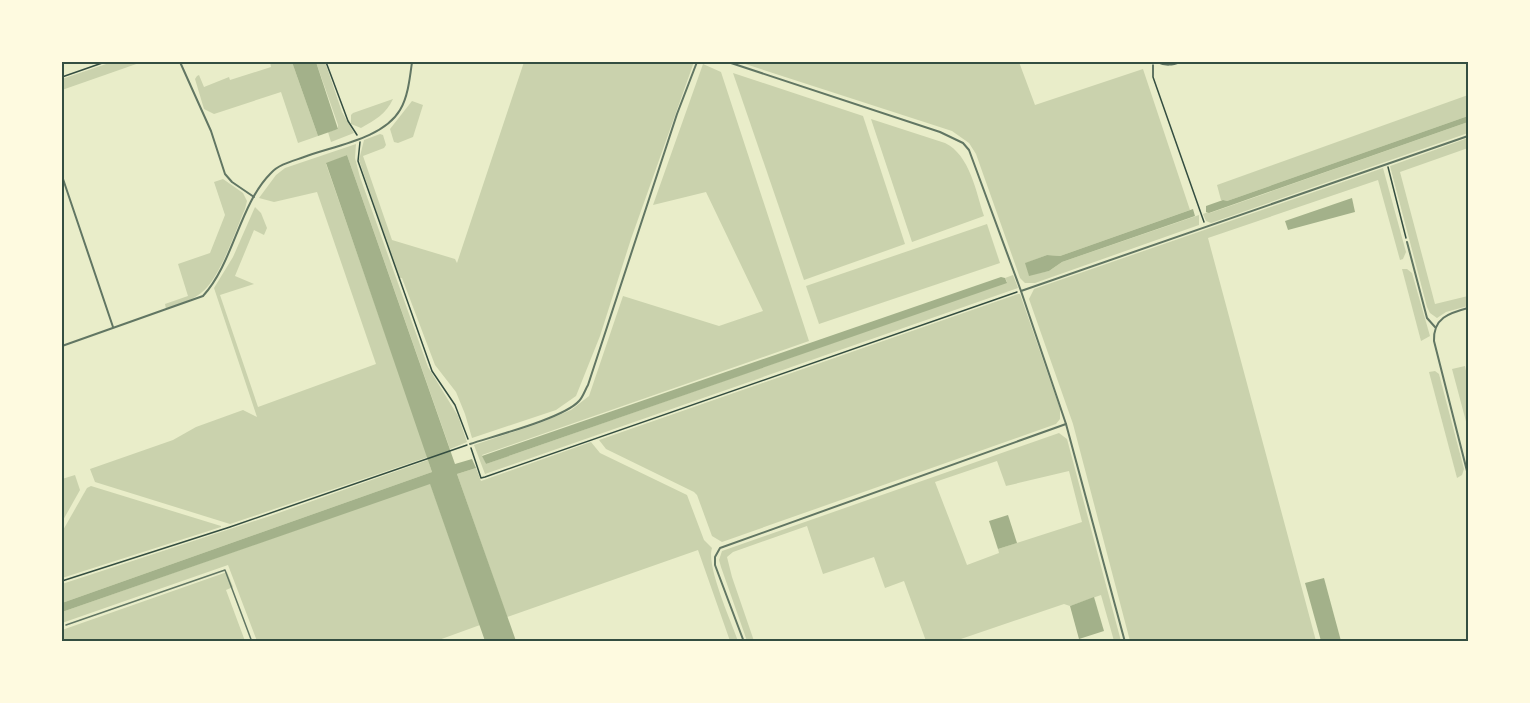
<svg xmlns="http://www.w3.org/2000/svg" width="1530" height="703" viewBox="0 0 1530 703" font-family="'Open Sans',sans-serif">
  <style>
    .green { fill: #cad2ad; fill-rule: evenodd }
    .water { fill: #a3b18a }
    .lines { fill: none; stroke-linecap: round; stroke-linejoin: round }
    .path { stroke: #344e41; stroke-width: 1.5 }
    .service { stroke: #617663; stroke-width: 1.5 }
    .minor { stroke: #617663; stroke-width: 2 }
    .neatline { fill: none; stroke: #344e41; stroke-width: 2 }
  </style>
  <rect width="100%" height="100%" fill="#e9edc9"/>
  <g class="green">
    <path d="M112,62h30l-80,28v-11z"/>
    <path d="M270,62h22l26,74 -20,7 -17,-51 -67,22 -10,-5 -9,-30 2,-3 2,-1 5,12 25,-10 1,3 41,-13z"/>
    <path d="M316,62h9l17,50 12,21 -23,9 -3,-10 10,-3v-4z"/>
    <path d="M524,62h170l-63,177 -31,97 -24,60 -20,14 -84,28 -7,-24 -9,-22 -21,-27 -33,-87h-3l-40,-118 5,-20 16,-6 3,1 3,10 -2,3 -21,8 29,84 63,19 2,4z"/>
    <path d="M739,62h280l16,43 108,-36 47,141 -130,46 -13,-1 -21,8 3,12 20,-4 13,-9 137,-47v10l-164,58h-10l-5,-5 -44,-124 -7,-11 -17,-12z"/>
    <path d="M703,64l18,8 88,269 -327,114 4,9 521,-182 -2,-4 8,-3 5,13 -533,186 -11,-29 66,-22 31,-13 18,-14 34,-100 96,30 44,-15 -57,-119 -53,13z"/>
    <path d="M733,73l130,43 42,128 -101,36z"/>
    <path d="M1468,95v21l-241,85 -6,-1 -4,-15z"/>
    <path d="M393,99c-7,15 -18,21 -32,29l-10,-4v-9l2,-2z"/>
    <path d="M412,101l11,4 -10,32 -15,6 -4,-1 -4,-13z"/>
    <path d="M871,119l74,24c25,12 31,49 39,73l-72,26z"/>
    <path d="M1468,122v11l-257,90 -5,-2 -3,-7 5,-2 2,1z"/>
    <path d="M1468,138v10l-68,24 35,132 33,-8v10l-22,6 -9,6 -7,-5 -3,-6 -37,-141z"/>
    <path d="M356,144l-1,14 5,19 68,190 30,49 9,26 -17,7 -103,-294 -21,9 102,293 -198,67 -135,-42 -5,-13 83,-29 23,-13 47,-17 14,7 -43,-129 19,-31 22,-50 6,6 6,15 -3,7 -10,-5 -19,46 19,8 -34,11 38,112 118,-43 -59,-172 -43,10 -15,-4 17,-23 9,-7z"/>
    <path d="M1383,168l23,84 -3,7 -3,1 -22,-80 -170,58 108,403h-186l-57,-217 -44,-125 5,-10z"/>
    <path d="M223,179l20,14 4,8 -2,8c-10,22 -25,70 -44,84 -10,8 -23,11 -35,16l-1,-5 23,-8 -10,-32 32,-11 15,-38 -11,-33z"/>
    <path d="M987,224l13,39 -181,61 -13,-38z"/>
    <path d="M1402,269h5l5,4 18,63 -9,5z"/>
    <path d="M1018,294h2l40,115v10l-4,5 -334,118 -10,-6 -15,-41 -3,-3 -88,-43 -7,-9z"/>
    <path d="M1465,366l3,14v49l-16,-60z"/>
    <path d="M1435,371l4,3 25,95 -2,6 -5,3 -28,-106z"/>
    <path d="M1059,433l8,6 54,202h-7l-13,-46 -31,11 -6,-2 -109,37h-29l-22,-60 -19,7 -11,-31 -51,17 -16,-48 -74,26 -6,5 5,20 22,64h-7l-26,-74 -2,-7 3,-9zM997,461l9,25 63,-15 13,51 -84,27 1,4 -32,12 -32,-83z"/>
    <path d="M591,442l9,11 87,42 17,45 8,8c-6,18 19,73 26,93h-8l-32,-91 -191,67 -50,-143 19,-6 5,13z"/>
    <path d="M428,460l4,12 -370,131v-19l208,-68z"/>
    <path d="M75,475l5,15 -18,32v-43z"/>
    <path d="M430,483l50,142 -44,16h-179l-29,-76 -166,58v-11z"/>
    <path d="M91,486l130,40v1l-159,51v-46l25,-44z"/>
    <path d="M227,572l6,15 -7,3 19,51h-183v-11z"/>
  </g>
  <g class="water">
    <path d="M292,62h24l22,67 -20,7z"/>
    <path d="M1468,116v6l-259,91 -3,-1v-6l17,-6 4,1z"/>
    <path d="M347,155l108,309 17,-5 4,9 -19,6 59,167h-31l-55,-157 -368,128v-9l370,-131 -106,-309z"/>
    <path d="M1352,198l3,14 -67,18 -3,-9z"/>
    <path d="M1193,209l2,7 -133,46 -13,9 -20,5 -4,-13 22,-8 13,1z"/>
    <path d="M1001,277l4,1 2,5 -521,181 -4,-8z"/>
    <path d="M1008,515l9,28 -19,6 -9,-28z"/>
    <path d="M1324,578l17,63h-20l-16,-58z"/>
    <path d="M1094,597l10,34 -25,8 -9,-33z"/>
  </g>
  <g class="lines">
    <g class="path">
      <path d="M326,62l22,59 9,14"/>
      <path d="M1153,65v12l51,145"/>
      <path d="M62,77l43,-15"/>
      <path d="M360,142l-2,19 74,210 23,34 13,34"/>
      <path d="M1388,167l18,71"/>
      <path d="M471,448l10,30 4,-1 532,-185"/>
      <path d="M62,581l168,-54 237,-82"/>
    </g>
    <path class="service" d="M66,625l159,-55 27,72"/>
    <g class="minor">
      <path d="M180,62l31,69 14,43 7,8 22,15"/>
      <path d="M728,62l212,70 23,11 6,7 52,141 45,133 59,218"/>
      <path d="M1157,62c9,4 15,3 24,0"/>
      <path d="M62,176l51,151"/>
      <path d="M1407,242l20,76 8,9"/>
      <path d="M1021,291l447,-155"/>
      <path d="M1468,308c-19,5 -35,10 -34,33l34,134"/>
      <path d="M62,346l141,-50c31,-34 36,-91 68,-123 8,-9 22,-12 33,-16 29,-11 79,-18 96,-47 8,-13 10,-33 12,-48"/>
      <path d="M470,444c24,-8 94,-26 109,-43 4,-4 6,-11 9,-16l89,-271 20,-52"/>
      <path d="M744,642l-29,-77v-8l5,-9 346,-124"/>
    </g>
  </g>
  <rect width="1530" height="703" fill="none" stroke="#fefae0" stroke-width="126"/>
  <rect x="63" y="63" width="1404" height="577" class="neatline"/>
</svg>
